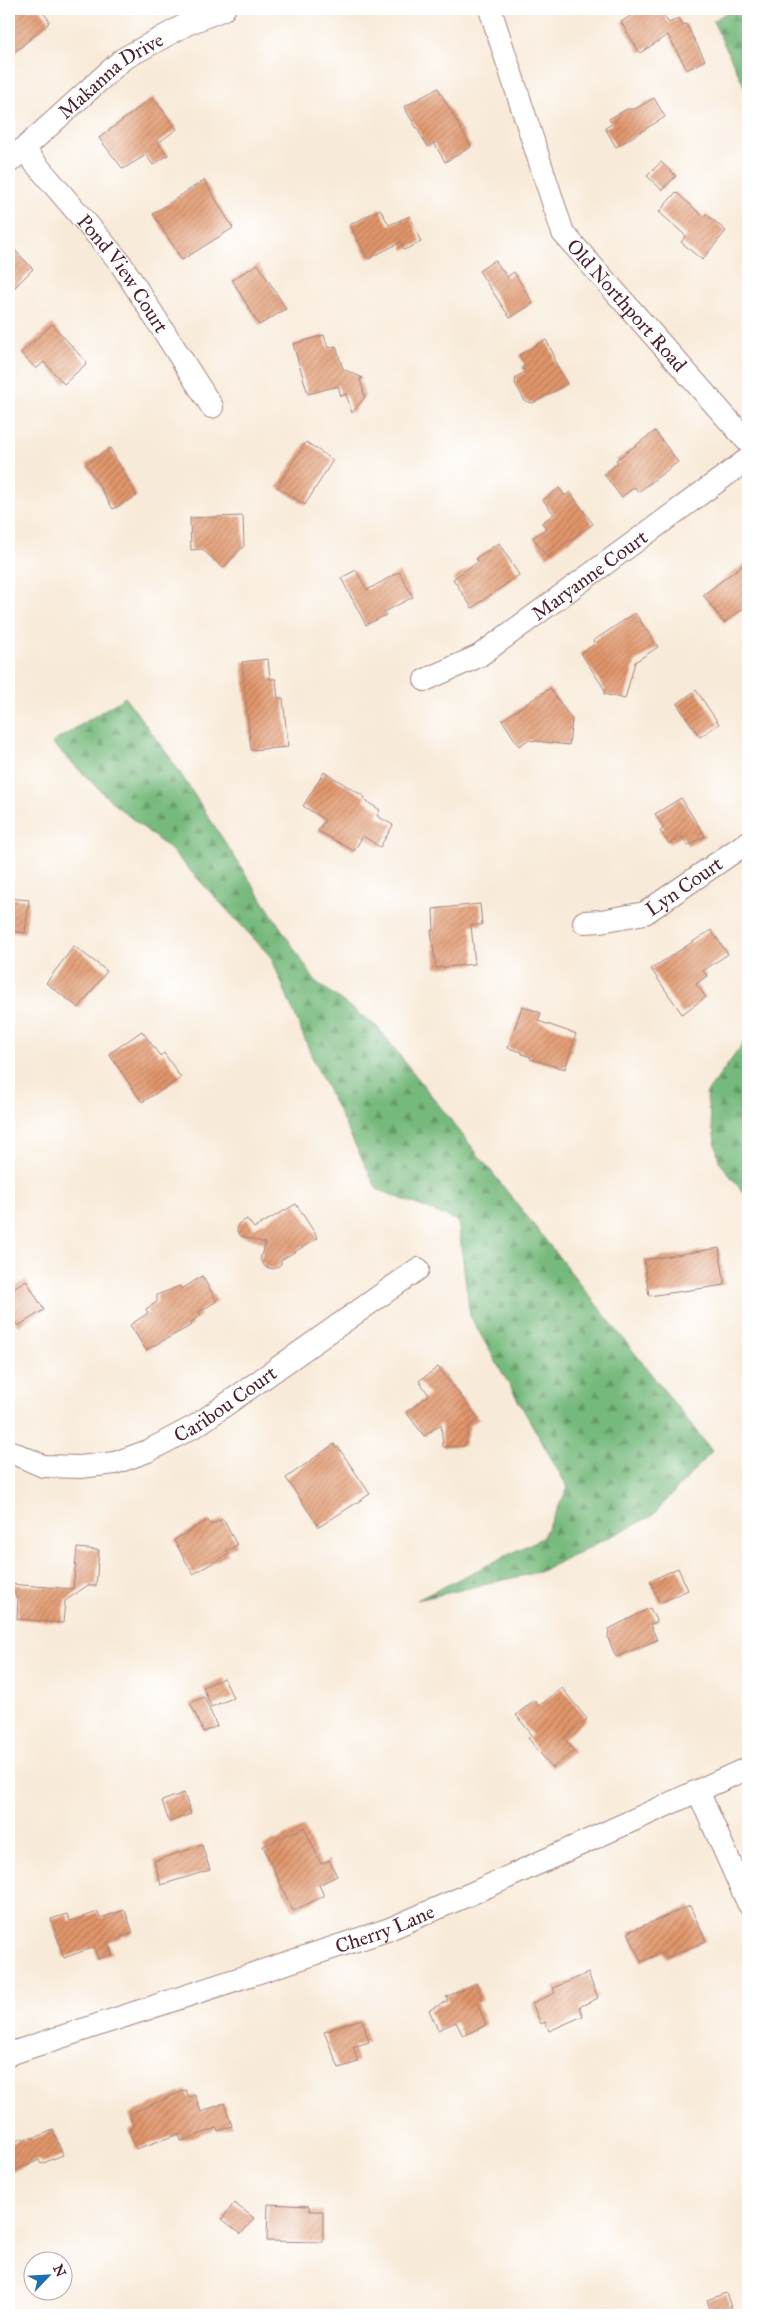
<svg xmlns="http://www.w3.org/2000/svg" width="757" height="2324" viewBox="0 0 757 2324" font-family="'IM FELL Great Primer',serif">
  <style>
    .forest { fill: url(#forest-firs); stroke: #606c54 }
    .building { fill: url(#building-hatch) }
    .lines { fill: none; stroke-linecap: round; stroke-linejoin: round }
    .minor-casing { stroke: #a18482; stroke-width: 24 }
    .minor { stroke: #fff; stroke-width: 22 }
    .labels { text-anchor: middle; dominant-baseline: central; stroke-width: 4.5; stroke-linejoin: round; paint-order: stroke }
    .street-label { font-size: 20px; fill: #4a1f2b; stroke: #fff }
  </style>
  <defs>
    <pattern id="forest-firs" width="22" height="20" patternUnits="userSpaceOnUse" patternTransform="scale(1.25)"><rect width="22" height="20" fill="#76b97c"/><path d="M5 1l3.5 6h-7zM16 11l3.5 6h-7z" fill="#639666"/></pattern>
    <pattern id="building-hatch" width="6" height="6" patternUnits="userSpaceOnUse" patternTransform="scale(1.25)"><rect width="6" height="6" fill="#e1966b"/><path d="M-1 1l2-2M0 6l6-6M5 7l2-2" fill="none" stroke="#b87a58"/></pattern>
  </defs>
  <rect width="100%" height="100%" fill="#fff"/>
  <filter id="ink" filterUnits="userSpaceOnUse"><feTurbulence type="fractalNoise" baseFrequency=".02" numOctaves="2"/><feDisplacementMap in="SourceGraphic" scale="10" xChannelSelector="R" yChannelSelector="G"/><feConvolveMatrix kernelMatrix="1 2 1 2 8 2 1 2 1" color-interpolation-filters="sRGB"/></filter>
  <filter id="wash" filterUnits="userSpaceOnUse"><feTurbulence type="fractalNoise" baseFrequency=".0096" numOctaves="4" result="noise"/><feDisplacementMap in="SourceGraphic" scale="20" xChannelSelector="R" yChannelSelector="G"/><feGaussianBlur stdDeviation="1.12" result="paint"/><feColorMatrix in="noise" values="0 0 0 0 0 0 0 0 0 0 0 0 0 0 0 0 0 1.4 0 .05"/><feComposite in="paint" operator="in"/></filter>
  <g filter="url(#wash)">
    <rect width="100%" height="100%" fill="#f8ead8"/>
    <g class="forest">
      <path d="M732,9h16v85l-35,-73z"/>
      <path d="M125,697l46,62 144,222 63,47 334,423 -60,65 -113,56 -122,28 125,-62 26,-50 -98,-172 -12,-95 -81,-32 -62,-125 -44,-107 -100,-107 -57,-46 -62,-61z"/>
      <path d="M748,1037v162l-29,-38 -13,-67z"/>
    </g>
    <g id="blocks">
      <g class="building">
        <path d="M9,9h31l9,11 -1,4 -39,33z"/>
        <path d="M641,9h18l10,14 10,-5 4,7 3,-1 19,36 -18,10 -19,-35 -28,18 -19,-31z"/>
        <path d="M438,88l33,59 -26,15 -11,-19 -6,4 -24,-40z"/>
        <path d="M153,97l24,32 -19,14 10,12 -15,10 -7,-10 -23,14 -24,-31z"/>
        <path d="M654,98l11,19 -49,30 -11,-19 7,-4 -3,-5 18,-10h8z"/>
        <path d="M661,162l15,14 -14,14 -15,-14z"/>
        <path d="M204,180l29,48 -51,32 -29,-46z"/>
        <path d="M676,192l28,25 2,-3 20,17 -24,29 -21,-18 5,-6 -27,-24z"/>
        <path d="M380,209l9,16 21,-9 11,26 -17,8 -3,-8 -33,17 -18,-34z"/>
        <path d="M9,244l24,25 -24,24z"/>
        <path d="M495,260l12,17 7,-5 19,31 -23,15 -31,-47z"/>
        <path d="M258,264l28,45 -27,16 -27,-45z"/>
        <path d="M52,324l35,39 -23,21 -20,-22 -8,7 -15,-16z"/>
        <path d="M324,335l4,13 8,-2 7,23 20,9 -3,1 5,18 -13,16 -6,-19 -5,2 -3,-10 -30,8 -15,-50z"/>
        <path d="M546,340l9,17 -2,1 14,26 -34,19 -8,-2 -10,-18 1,-6 9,-5 -3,-5 3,-1 -6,-11z"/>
        <path d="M655,431l23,31 -40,30 -3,-5 -14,10 -17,-23 14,-11 -2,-3z"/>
        <path d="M306,442l27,18 -28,45 -28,-18z"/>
        <path d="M110,448l27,48 -24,13 -27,-45z"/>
        <path d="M559,488l6,8 5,-4 23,32 -46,33 -14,-19 13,-10 -4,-5 12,-9 -11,-14z"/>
        <path d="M243,516l1,30 -21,22 -21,-19 -11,1 -1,-32z"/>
        <path d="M499,543l20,32 -47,33 -19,-29 25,-17 -2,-4z"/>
        <path d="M748,561v44l-24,18 -21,-28z"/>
        <path d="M356,570l11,20 32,-18 14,25 -29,15 2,3 -20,10 -25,-47z"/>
        <path d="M635,613l23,34 -23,15 -10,37 -21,-5 1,-4 -24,-37 14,-9 -2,-3z"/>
        <path d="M268,659l2,20h6l2,19h5l5,49 -37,3 -9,-88z"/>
        <path d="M550,688l22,32 -3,25 -41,-5 -9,6 -17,-26z"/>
        <path d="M696,690l23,34 -19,13 -23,-33z"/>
        <path d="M324,772l41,25 -1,3 16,10 -3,6 16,9 -13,22 -17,-11 -9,15 -36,-20 7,-11 -22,-14z"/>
        <path d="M681,798l24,38 -17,10 -6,-10 -13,8 -9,-13 4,-3 -9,-14z"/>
        <path d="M9,898l20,2 -4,33 -16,-2z"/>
        <path d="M480,904l2,21h-11l4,39 -39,4 -5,-38h3l-1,-21z"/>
        <path d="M711,930l17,24 -25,17 4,5 -11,8 10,13 -24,17 -31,-45z"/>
        <path d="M74,946l33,25 -28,37 -33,-25z"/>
        <path d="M522,1006l19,7 -3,8 38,13 -11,35 -35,-10 1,-2 -9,-3v-2l-14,-4z"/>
        <path d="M142,1031l18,25 4,-3 17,25 -39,24 -33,-48z"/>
        <path d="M296,1204l22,34 -37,22v4l-7,5 -9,-2 -5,-8 5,-16 -24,-7 -4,-5 1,-7 9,-5 7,9z"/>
        <path d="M719,1248l6,37 -76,11 -5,-36z"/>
        <path d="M202,1276l15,25 -18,11 2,3 -10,7 1,3 -46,25 -16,-25 18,-12 -2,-4 11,-7v-7l23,-9 2,3z"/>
        <path d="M26,1280l18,30 -26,16 -9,-14v-21z"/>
        <path d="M438,1367l41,52 -9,6 -6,21 -21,1 -2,-23 -17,12 -18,-24 23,-17 -10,-14z"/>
        <path d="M334,1444l2,4 2,-1 32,47 -51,33 -33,-49z"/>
        <path d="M223,1519l14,26 -11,6 3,3 -36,20 -19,-34 34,-20 3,5z"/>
        <path d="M77,1548l22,2 -3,36 -8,-1 -23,16 -2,22 -46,-4 1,-19 -9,-16 64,5z"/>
        <path d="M678,1568l10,22 -28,13 -10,-22z"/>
        <path d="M650,1608l7,14 -7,2 7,16 -41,17 -8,-19 1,-9z"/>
        <path d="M224,1678l9,20 -22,9 -8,-20z"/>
        <path d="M562,1688l25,31 -23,19 10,13 -22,17 -24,-30 4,-3 -16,-20 18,-15 5,6z"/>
        <path d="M204,1697l13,29 -13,6 -14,-29z"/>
        <path d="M184,1793l7,21 -22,8 -7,-21z"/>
        <path d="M304,1827l17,37 8,-4 8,16 -18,9 5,11 -31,15 -30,-65z"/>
        <path d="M202,1845l8,25 -49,15 -7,-24z"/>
        <path d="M690,1906l16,35 -40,17 -3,-6 -22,10 -13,-30z"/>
        <path d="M125,1910l8,23 -25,9 4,12 -14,5 -4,-12 -30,11 -13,-39 16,-5 3,7 28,-9 2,6z"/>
        <path d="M588,1973l10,25 -19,9 4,9 -34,15 -4,-9 -4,2 -9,-21 23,-10 -2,-5z"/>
        <path d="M476,1983l7,17 -6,3 9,22 -23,11 -7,-14 -18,8 -9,-20 19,-9 -2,-4z"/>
        <path d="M362,2019l7,23 -16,5 5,15 -19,6 -15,-36z"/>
        <path d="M186,2090l3,7 6,-2 6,17 23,-9 8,23 -14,5 -1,-3 -36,13 -2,-7 -43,15 -7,-19 5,-1 -5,-15z"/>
        <path d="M53,2130l10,25 -22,9 -2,-4 -30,13v-29l14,-6 1,2 7,-3 1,2z"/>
        <path d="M234,2203l20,15 -13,16 -19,-15z"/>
        <path d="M268,2204l41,2 1,5h13v31l-56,-1z"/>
        <path d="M726,2293l8,22h-22l-5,-15z"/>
      </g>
    </g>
  </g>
  <g filter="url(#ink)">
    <use href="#blocks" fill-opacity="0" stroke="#a18482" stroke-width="1"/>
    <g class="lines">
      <defs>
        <g id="minor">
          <path id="s1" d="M490,9l73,224 185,209"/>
          <path id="s2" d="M23,149l96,112 93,146"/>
          <path id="s3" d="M9,162l114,-103 64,-35 37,-15"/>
          <path id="s4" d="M425,680l54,-24 269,-197"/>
          <path id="s5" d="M584,922l17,-1 44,-8 103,-71"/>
          <path id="s6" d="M9,1451l34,15 37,1 35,-4 33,-12 49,-26 221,-156"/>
          <path d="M698,1791l50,112"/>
          <path id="s7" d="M9,2054l378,-124 88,-38 273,-124"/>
        </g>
      </defs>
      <use href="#minor" class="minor-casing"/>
      <use href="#minor" class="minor"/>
    </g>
  </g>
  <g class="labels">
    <g class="street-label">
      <text stroke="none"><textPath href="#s3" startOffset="134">Makanna Drive</textPath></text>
      <text stroke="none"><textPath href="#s2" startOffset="160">Pond View Court</textPath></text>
      <text stroke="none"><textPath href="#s1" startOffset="332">Old Northport Road</textPath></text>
      <text stroke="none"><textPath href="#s4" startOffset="196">Maryanne Court</textPath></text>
      <text stroke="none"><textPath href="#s5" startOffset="109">Lyn Court</textPath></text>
      <text stroke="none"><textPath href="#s6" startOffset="235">Caribou Court</textPath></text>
      <text stroke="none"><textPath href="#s7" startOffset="396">Cherry Lane</textPath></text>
    </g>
  </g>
  <rect width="757" height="2324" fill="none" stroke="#fff" stroke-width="30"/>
  <g transform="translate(48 2276) rotate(65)"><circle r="24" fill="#ffffff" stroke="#b7a5aa"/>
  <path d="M0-4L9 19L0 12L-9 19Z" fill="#1f6fb2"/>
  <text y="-8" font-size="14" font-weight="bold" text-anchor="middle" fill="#4a1f2b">N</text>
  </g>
</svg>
